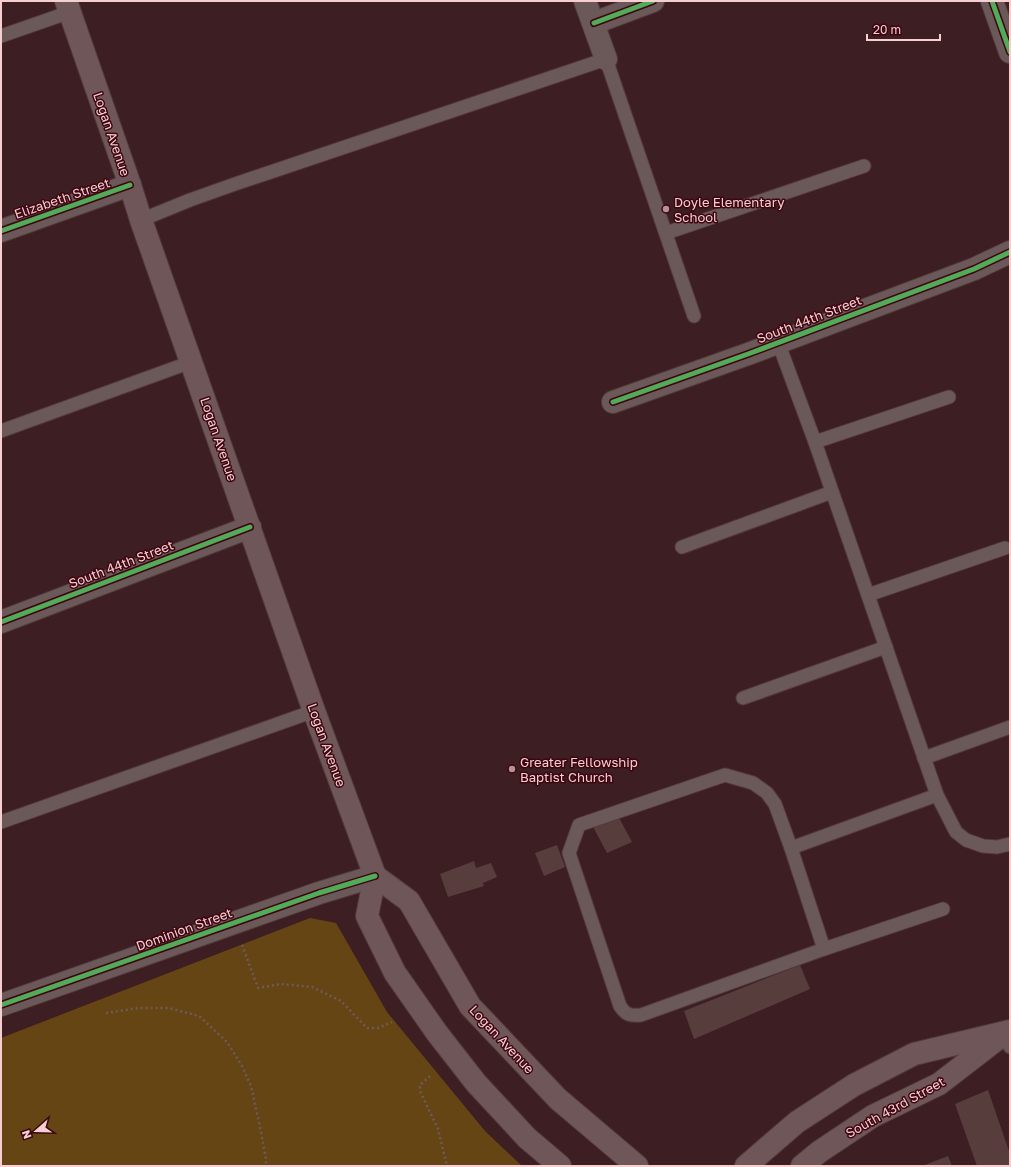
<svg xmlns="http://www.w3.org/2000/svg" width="1011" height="1167" viewBox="0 0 1011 1167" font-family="'Golos Text',sans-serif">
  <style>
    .green { fill: #664514 }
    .building { fill: #573e3d }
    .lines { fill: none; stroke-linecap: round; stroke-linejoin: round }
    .lane-casing { stroke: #543a3c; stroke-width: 15 }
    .street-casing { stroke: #543a3c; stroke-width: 24 }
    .primary-casing { stroke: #543a3c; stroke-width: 24 }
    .path { stroke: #6d5a5d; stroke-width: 2.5; stroke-dasharray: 2 3; stroke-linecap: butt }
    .lane { stroke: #6b595a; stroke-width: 13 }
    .street { stroke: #6b595a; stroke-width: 22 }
    .primary { stroke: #6f5759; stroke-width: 22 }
    .cycleway-casing { stroke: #3e0510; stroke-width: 8 }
    .cycleway { stroke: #51ab58; stroke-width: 5 }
    .poi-dot { fill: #b59294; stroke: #3e0510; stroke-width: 1.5 }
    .labels { text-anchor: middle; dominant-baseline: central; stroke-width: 3; stroke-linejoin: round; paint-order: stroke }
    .street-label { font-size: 13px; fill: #f6d0d1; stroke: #3e0510 }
    .poi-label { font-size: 13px; fill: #f6d0d1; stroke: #3e0510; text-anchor: start }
  </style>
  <rect width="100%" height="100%" fill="#3d1e22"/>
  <path class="green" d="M310,918l26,5 51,89 98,119 37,35h-521v-128z"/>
  <g class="building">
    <path d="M617,814l15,28 -25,11 -16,-30z"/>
    <path d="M557,845l8,22 -21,9 -9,-23z"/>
    <path d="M474,861l2,7 15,-5 6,14 -14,6 1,3 -36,11 -8,-23z"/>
    <path d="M800,965l10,24 -116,50 -10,-28z"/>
    <path d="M988,1090l22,64v12h-33l-22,-62z"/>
    <path d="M948,1156l4,10h-30z"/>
  </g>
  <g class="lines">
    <defs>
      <g id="lane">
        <path d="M1,36l69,-24"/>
        <path d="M141,220l49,-20 45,-16 371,-125 88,257"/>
        <path d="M666,233l198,-67"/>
        <path d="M778,342l37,100 122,353"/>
        <path d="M1,431l190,-69"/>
        <path d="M815,442l134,-45"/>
        <path d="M682,547l150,-55"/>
        <path d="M868,595l137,-47"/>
        <path d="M743,698l143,-51"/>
        <path d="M924,758l86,-31"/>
        <path d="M1,822l313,-111"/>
        <path d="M791,848l-16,-44 -8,-11 -14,-10 -28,-8 -146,50 -10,28 51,153c6,9 10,10 21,9l183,-66"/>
        <path d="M943,909l-119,40 -33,-101 146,-53 19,37 10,8 17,6 14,1 13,-3"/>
        <path d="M1005,1033l5,14"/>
      </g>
      <g id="street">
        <path d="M585,1l21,58"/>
        <path d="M992,1l18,51"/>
        <path d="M594,23l59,-22"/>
        <path d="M1,231l129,-46"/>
        <path d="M613,402l135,-48 226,-85 36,-17"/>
        <path d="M1,622l249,-95"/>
        <path d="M1,1005l318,-112 56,-17"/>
      </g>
      <g id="primary">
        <path d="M66,1l64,184 11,35 173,491 61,165 -8,40 28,57 42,60 39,50 51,55 33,28"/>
        <path d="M375,876l34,25 61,105 88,93 79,67"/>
        <path d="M746,1166l51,-44 57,-37 60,-31 96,-23"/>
        <path d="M802,1166l17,-14 54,-36 66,-32 61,-47"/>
      </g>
    </defs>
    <use href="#lane" class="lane-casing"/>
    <use href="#street" class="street-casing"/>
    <use href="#primary" class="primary-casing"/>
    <g class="path">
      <path d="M242,945l16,43 23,-4 31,3 29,14 26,27h11l14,-6"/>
      <path d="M106,1013l32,-5h31l30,8 28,26 15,24 9,20 9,41 6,32v7"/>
      <path d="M430,1076l-10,9v6l18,38 9,37"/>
    </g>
    <use href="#lane" class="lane"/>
    <use href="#street" class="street"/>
    <use href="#primary" class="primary"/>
    <defs>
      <g id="cycleway">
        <path d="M992,1l18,51"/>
        <path d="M594,23l59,-22"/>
        <path d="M1,231l129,-46"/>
        <path d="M613,402l135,-48 226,-85 36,-17"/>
        <path d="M1,622l249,-95"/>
        <path d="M1,1005l318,-112 56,-17"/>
      </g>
    </defs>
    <use href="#cycleway" class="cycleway-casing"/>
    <use href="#cycleway" class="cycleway"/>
  </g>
  <g class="poi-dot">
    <circle cx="666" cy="209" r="4"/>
    <circle cx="512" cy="769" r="4"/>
  </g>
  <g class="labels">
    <g class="street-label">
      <text transform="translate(112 134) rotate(71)">Logan Avenue</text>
      <text transform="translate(62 198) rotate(-19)">Elizabeth Street</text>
      <text transform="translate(809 319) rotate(-21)">South 44th Street</text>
      <text transform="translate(219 439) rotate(71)">Logan Avenue</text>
      <text transform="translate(121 564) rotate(-21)">South 44th Street</text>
      <text transform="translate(327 745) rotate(70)">Logan Avenue</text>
      <text transform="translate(184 929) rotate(-20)">Dominion Street</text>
      <text transform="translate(502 1039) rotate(47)">Logan Avenue</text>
      <text transform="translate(895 1107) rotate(-29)">South 43rd Street</text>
    </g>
    <g class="poi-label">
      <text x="674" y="202">Doyle Elementary<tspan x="674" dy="15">School</tspan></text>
      <text x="520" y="762">Greater Fellowship<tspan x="520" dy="15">Baptist Church</tspan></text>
    </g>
  </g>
  <rect width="1011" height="1167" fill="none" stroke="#f6d0d1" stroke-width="4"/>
  <g transform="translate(36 1131) rotate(250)" stroke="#3e0510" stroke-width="3" paint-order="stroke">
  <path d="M0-3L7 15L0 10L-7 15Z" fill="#f6d0d1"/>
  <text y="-6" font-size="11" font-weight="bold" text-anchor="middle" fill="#f6d0d1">N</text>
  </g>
  <path d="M867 34v6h73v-6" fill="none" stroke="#f6d0d1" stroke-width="2"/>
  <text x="873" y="34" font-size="12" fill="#f6d0d1" stroke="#3e0510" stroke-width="3" paint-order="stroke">20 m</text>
</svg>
